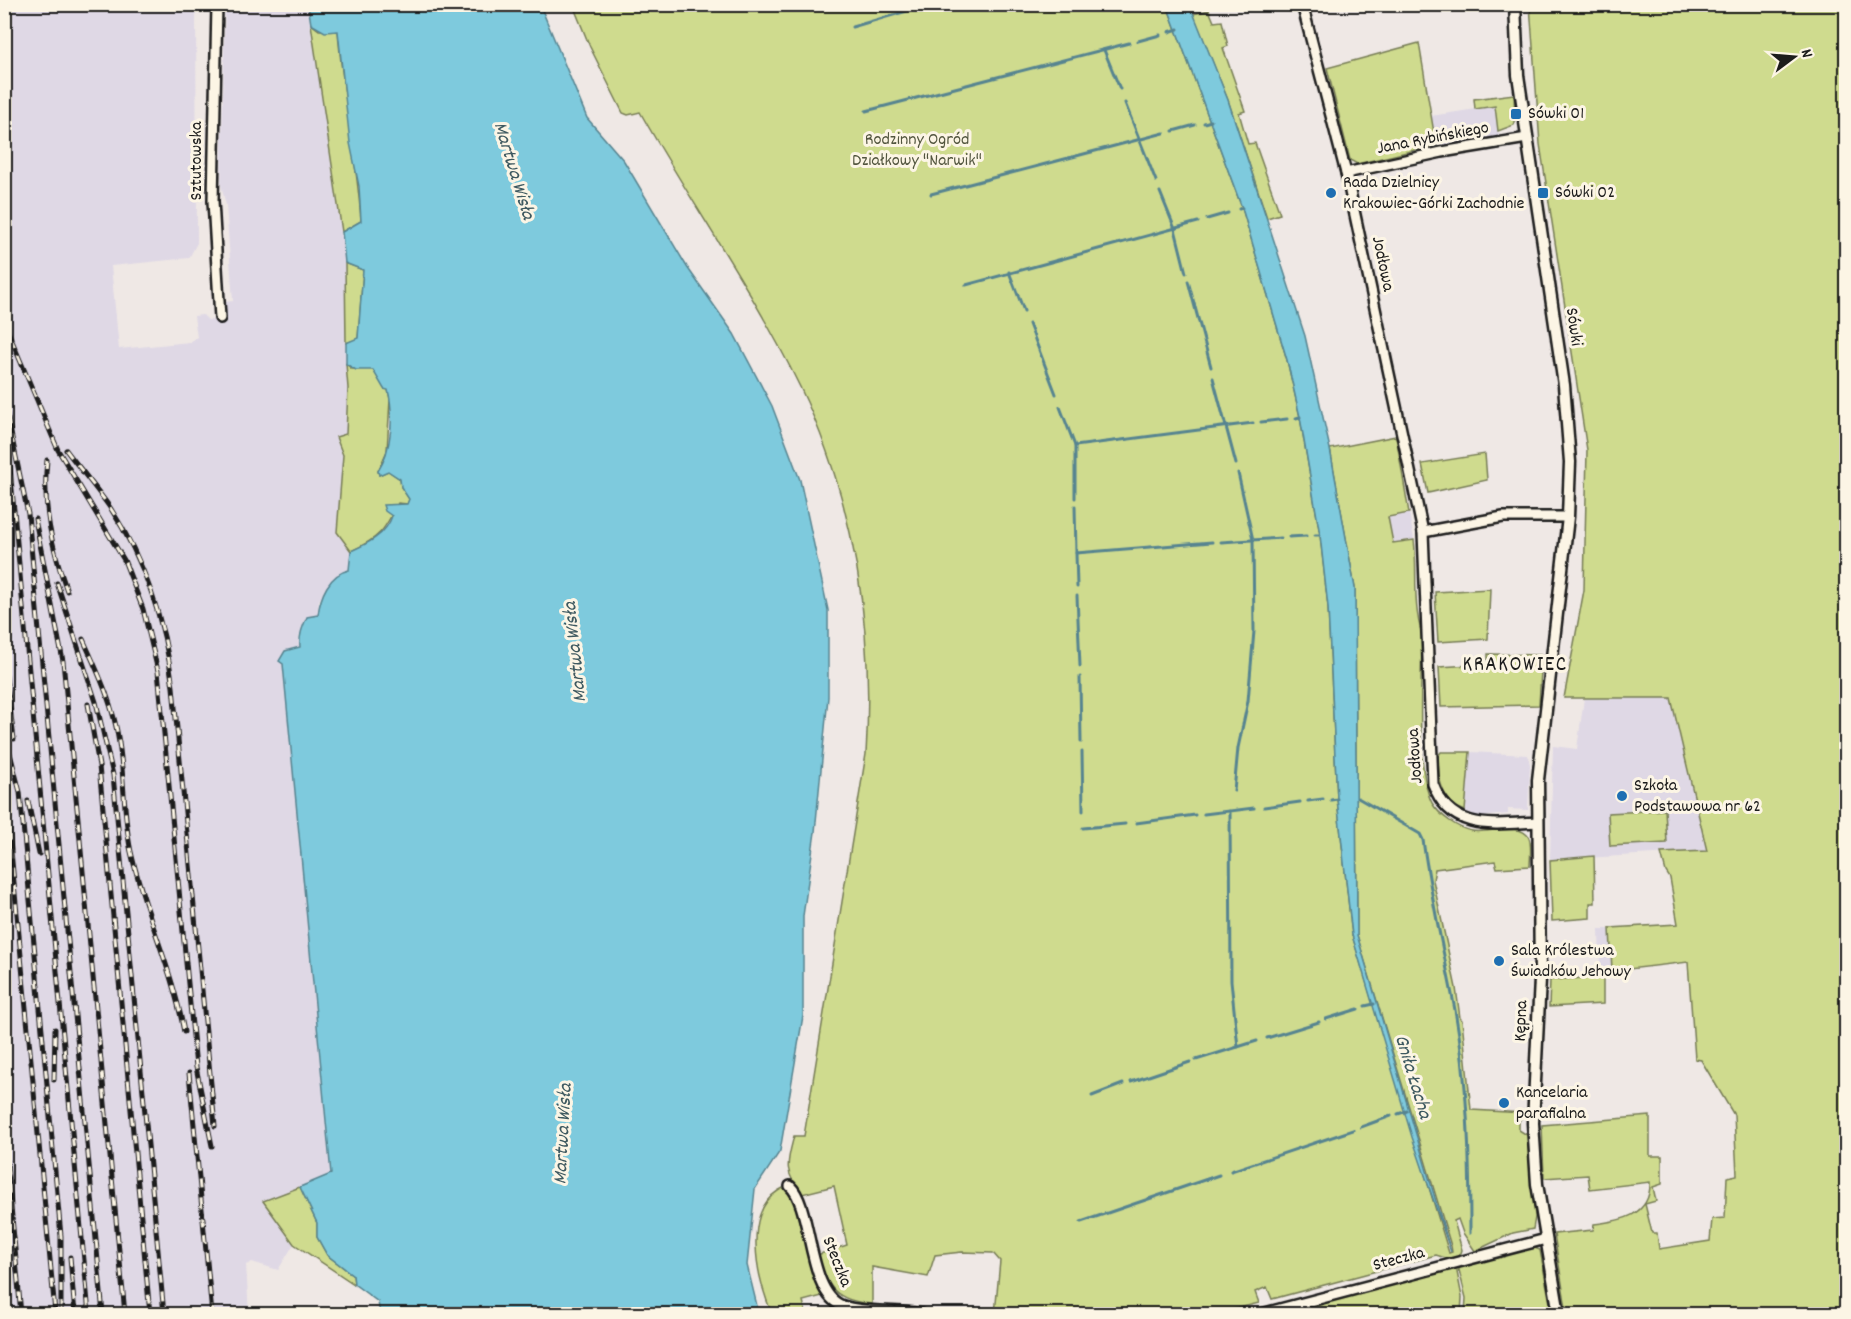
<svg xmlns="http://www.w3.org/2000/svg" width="1851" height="1319" viewBox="0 0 1851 1319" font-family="Dekko,sans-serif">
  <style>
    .built { fill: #dfd8e5 }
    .green { fill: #cfdb8e; stroke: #767c55; stroke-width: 1.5 }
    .water { fill: #7ecadd; stroke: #578490; stroke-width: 1.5 }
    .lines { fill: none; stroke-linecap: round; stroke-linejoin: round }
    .stream { stroke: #578490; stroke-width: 3 }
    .minor-casing { stroke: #1c1c1c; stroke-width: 14 }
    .tertiary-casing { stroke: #1c1c1c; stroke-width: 15 }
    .minor { stroke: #fcf5e5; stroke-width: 9 }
    .tertiary { stroke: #fcf5e5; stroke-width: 10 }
    .rail-casing { stroke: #1c1c1c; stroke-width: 5 }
    .rail { stroke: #fcf5e5; stroke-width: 3; stroke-dasharray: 9; stroke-linecap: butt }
    .poi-dot { fill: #1f6fb2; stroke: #fcf5e5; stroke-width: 2 }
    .labels { text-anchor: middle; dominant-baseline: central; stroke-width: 6; stroke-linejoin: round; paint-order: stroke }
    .poi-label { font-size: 18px; fill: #1c1c1c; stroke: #fcf5e5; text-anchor: start }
    .street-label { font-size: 18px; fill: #1c1c1c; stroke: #fcf5e5 }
    .park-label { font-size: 18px; fill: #52553e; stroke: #fcf5e5 }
    .water-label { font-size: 20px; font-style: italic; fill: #3e5960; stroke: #fcf5e5 }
    .quarter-label { font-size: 21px; letter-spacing: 1.5px; fill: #1c1c1c; stroke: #fcf5e5 }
  </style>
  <rect width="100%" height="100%" fill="#efe8e5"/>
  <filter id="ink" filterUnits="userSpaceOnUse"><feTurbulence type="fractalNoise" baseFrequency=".0167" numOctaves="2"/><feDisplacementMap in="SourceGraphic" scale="12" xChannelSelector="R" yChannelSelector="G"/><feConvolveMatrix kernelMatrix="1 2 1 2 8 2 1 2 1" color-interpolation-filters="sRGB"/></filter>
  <g filter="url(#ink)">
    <g class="built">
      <path d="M4,5h192l1,238 -8,15 -78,8 8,83 71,-7 7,-5 -3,-21 9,-1 5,5 19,-2 -2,-16 8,-1 -7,-96 -5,-20 4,-180h83l12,67 26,200 2,116 -2,46 -10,4 7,17 -6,77 14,19 -2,19 -30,30 -1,15 -19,21 1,11 -21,13 4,4 48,511 -68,26 31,43 -16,26 -26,-8 -6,3 3,49h-244z"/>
      <path d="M1495,106l4,30 -63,9 -5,-29z"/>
      <path d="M1409,513l5,27 -21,3 -5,-27z"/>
      <path d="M1584,698h87l36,153 -157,9 3,-114 24,3z"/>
      <path d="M1470,752l58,3 2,10 -2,45 -20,-1v5l-29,3 -14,-6z"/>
      <path d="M1599,929h12l1,42 -12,1z"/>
    </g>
    <g class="green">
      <path d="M573,5h594l75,203 45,152 13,57 20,118 8,72 9,192 15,136 97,318 3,-1 -1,-6 -94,-311 -2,-347 -25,-139 66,-13 13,77 -21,4 5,26 21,-3c4,31 -2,63 8,94 0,40 -7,136 10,169 7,12 26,26 40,28 15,3 49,-10 57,7 3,8 1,20 1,28l-33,2 -2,-7 -60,8 -2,11 23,108 4,30 2,2 9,90 54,3 -6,8v9l8,5 8,82 -2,12 -20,4 -38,18 -12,-18 -5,-14 -4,2 8,29 -2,6 -11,3 -13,-4 -164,44 -5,-12 -12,5 4,11 -44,11h-220l5,-53 -7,-8 -31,-1 -27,3 -7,22 -56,-10v37c-38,-4 -43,-15 -55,-49l30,-10 -13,-59 -32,8c-19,-23 -15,-31 -8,-58h10l62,-382c8,-125 -11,-253 -66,-367 -46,-95 -108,-183 -160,-275l-12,3 -5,-2 -33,-66z"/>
      <path d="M1530,5h316v1309h-279l-13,-80 39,-4 1,-6c27,-3 57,-8 56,-42l-60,7 -2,-14 -44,3 -2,-53 108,-9v40h12v28l-9,3 3,14 -11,3 7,29h5l2,16 51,-8 2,-22 13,-1 2,-41 10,-2 -3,-60 -33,-55 -6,-1 -7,-97 -76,9 -2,-43 68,-4 -8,-46 -4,-6 -5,-19 46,-2 -36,-153h-107l20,-108 3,-140 -47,-306z"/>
      <path d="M1209,10l5,12 8,-1 6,25 -5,2 22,63 -6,2 9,31 7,-1 25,71 -13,4 -39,-118 -35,-86z"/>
      <path d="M311,24l8,6h19c4,64 19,127 23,191l-19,11z"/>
      <path d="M1419,43l17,102 -79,19 -7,-4 -23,-92z"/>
      <path d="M1514,94l1,28 -1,3 -16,6 -3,-25 -20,3 -1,-10z"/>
      <path d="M345,263l18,7 -5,69 -12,4z"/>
      <path d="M346,364l6,5h21l15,20 2,10 -3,52 -9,20 1,4 9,-4 12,8 1,8 8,12 -1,5 -10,-1c-14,28 -18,35 -47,48l-14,-19 6,-77 -7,-18 10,-3 2,-46z"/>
      <path d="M1485,454l2,26 -59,13 -6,-29z"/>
      <path d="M1490,589l-2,50 -50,3 -3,-50z"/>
      <path d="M1488,654l54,1 -3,50 -98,2 -2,-40 49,-3z"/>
      <path d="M1441,752h29l-5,59c-24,-9 -27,-32 -27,-55z"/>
      <path d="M1665,810l2,33 -57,3 -2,-33z"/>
      <path d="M1594,856l1,47h-5v15l-38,3 -2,-61z"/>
      <path d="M1603,977v27l-54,3 1,-27z"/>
      <path d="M300,1187l17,36v14l10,18 26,20 1,9 -60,-40 -31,-43z"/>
      <path d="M785,1187l10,8 31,100 -23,6 3,12 -34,1c-15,-36 -32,-107 13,-127z"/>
      <path d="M1532,1247l8,3 12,64h-87l1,-16 -7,-28 -2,2 5,25 -1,17h-189z"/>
    </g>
    <g class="water">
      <path d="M308,5h232l47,113 37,43 63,106 47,67 38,72 28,74 28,130v87l-13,135 -12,84v100l-23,135 -25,38 -8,76 12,49h-379l-2,-12 -24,-18 -1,-9 -26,-20 -10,-18v-14l-17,-36 31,-13 -48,-510 -4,-3 6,-10 15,-4c-1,-11 2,-19 7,-30l11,-2c2,-18 11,-41 31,-45l2,-19c16,-7 35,-16 41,-35l-7,-5 -2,-6 24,-1 2,-5 -8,-12 -1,-8 -12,-8 -9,4 -1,-4c14,-21 16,-57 10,-81l-4,-1 -11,-19h-17l-10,-6v-21l12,-5 5,-68 -18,-7 -3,-31 19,-11 -2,-35 -9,-43 -12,-112 -13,1 -14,-8z"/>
      <path d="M1167,5h23l38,95 77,236 25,113 25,139 2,347 94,317 -39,-115 -60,-202 -15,-136 -9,-192 -8,-72 -20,-118 -13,-57 -45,-152z"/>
    </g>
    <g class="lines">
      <g class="stream">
        <path d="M852,27l79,-23"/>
        <path d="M1169,32l9,-3"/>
        <path d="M1138,41l22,-6"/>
        <path d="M1104,50l16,39"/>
        <path d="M1125,103l31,78"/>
        <path d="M866,111l263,-68"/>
        <path d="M1204,123l7,-2"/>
        <path d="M1173,131l22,-6"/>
        <path d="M1160,192l15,37 11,44"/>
        <path d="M931,194l233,-61"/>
        <path d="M1239,209l3,-1"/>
        <path d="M1207,219l21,-6"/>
        <path d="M1009,272l15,39"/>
        <path d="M1188,281l23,86"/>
        <path d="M966,285l232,-63"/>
        <path d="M1029,324l27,70"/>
        <path d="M1213,378l23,86"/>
        <path d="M1060,407l15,39 178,-23"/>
        <path d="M1296,418l4,-1"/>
        <path d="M1261,422l26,-3"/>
        <path d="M1075,498v-52"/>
        <path d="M1075,506l1,47 136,-11"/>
        <path d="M1315,535h5"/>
        <path d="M1289,537l17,-1"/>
        <path d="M1221,542l60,-4"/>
        <path d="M1076,553l1,34"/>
        <path d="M1077,596l3,70"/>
        <path d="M1080,677l1,65"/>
        <path d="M1082,752l1,59"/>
        <path d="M1234,791l4,-43 10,-47 6,-70 -1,-91 -15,-67"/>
        <path d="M1358,798l62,36 3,6c8,58 21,113 32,170 13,73 15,149 15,223"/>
        <path d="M1331,800l6,-1"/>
        <path d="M1308,801l15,-2"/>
        <path d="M1264,807l36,-5"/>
        <path d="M1204,814l25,-3"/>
        <path d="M1136,823l59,-8"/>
        <path d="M1083,828l42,-4"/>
        <path d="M1365,1006l9,-2"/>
        <path d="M1326,1019l32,-10"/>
        <path d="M1267,1038l52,-16"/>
        <path d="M1238,1047l-7,-66 -1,-170 24,-3"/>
        <path d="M1196,1060l61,-19"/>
        <path d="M1131,1082l59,-20"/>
        <path d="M1092,1096l31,-12"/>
        <path d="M1398,1114l9,-3"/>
        <path d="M1361,1127l30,-11"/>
        <path d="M1231,1171l122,-41"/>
        <path d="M1081,1222l138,-47"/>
      </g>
      <defs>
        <g id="minor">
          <path d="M217,4l-4,197 7,117"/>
          <path d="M1302,4l44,169 77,359 10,252c18,49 62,40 105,38"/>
          <path d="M1346,173l96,-21 85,-14"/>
          <path d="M1423,532l80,-15h65"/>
          <path d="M790,1186c23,21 17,108 53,120 24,8 53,3 78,8"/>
          <path d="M1261,1314l285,-75"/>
        </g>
        <path id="tertiary" d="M1515,4l3,71 46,310 6,77 -2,55 -30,263 2,199 -7,144 4,61 22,130"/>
      </defs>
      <use href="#minor" class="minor-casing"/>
      <use href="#tertiary" class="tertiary-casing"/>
      <use href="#minor" class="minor"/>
      <use href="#tertiary" class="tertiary"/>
      <defs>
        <g id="rail">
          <path d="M4,322l54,128 66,110 19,49 15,62 38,396 16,79"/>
          <path d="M4,400l24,114 75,800"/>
          <path d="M66,450c15,20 31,39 45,59 35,54 54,115 62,178l42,439"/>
          <path d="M9,457l80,857"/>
          <path d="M47,460c-5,46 5,88 20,131"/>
          <path d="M35,519l28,142 62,653"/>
          <path d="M57,583l39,119 17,73 51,539"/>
          <path d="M83,639c15,33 31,67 36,104 6,37 4,77 13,113 14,60 41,115 52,176"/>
          <path d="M4,662l10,77"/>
          <path d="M88,704l11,62 51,548"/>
          <path d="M4,730l16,62 41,444v78"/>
          <path d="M4,778l51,534"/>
          <path d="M28,801l11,53"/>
          <path d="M189,1073l23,241"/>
          <path d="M54,1080l1,-51"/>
          <path d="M4,1131l17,183"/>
          <path d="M70,1257l5,57"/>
        </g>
      </defs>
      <use href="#rail" class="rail-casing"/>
      <use href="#rail" class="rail"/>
    </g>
  </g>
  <g class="poi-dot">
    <rect x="1510" y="108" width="12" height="12" rx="3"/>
    <circle cx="1331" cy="193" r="6"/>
    <rect x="1537" y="187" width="12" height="12" rx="3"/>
    <circle cx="1622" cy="796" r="6"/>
    <circle cx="1499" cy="961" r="6"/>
    <circle cx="1504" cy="1103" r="6"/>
  </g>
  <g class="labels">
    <g class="poi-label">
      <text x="1528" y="114">Sówki 01</text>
      <text x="1343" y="183">Rada Dzielnicy<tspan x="1343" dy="21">Krakowiec-Górki Zachodnie</tspan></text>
      <text x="1555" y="193">Sówki 02</text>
      <text x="1634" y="786">Szkoła<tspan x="1634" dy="21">Podstawowa nr 62</tspan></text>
      <text x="1511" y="951">Sala Królestwa<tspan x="1511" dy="21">Świadków Jehowy</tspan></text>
      <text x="1516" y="1093">Kancelaria<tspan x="1516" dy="21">parafialna</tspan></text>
    </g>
    <g class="street-label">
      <text transform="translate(1433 139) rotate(-11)">Jana Rybińskiego</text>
      <text transform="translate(197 161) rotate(-90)">Sztutowska</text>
      <text transform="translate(1382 264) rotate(78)">Jodłowa</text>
      <text transform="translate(1573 327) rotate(82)">Sówki</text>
      <text transform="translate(1416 756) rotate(-94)">Jodłowa</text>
      <text transform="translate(1522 1021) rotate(-88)">Kępna</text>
      <text transform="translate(1399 1260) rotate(-15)">Steczka</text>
      <text transform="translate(836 1262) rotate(68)">Steczka</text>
    </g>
    <g class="park-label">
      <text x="917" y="140">Rodzinny Ogród<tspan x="917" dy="21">Działkowy "Narwik"</tspan></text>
    </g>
    <g class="water-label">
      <text transform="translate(513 171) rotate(73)">Martwa Wisła</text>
      <text transform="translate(576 652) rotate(-96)">Martwa Wisła</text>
      <text transform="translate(1412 1077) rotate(73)">Gniła Łacha</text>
      <text transform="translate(564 1134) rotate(-87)">Martwa Wisła</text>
    </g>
    <g class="quarter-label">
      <text x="1515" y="666">KRAKOWIEC</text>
    </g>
  </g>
  <rect width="1851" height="1319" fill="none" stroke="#fcf5e5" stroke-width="24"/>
  <rect x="12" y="12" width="1827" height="1295" fill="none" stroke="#1c1c1c" stroke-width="2" filter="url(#ink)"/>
  <g transform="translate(1794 57) rotate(74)" stroke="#fcf5e5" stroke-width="4.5" paint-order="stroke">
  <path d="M0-4.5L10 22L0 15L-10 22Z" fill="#1c1c1c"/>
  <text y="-9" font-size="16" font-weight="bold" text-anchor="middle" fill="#1c1c1c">N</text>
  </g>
</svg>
